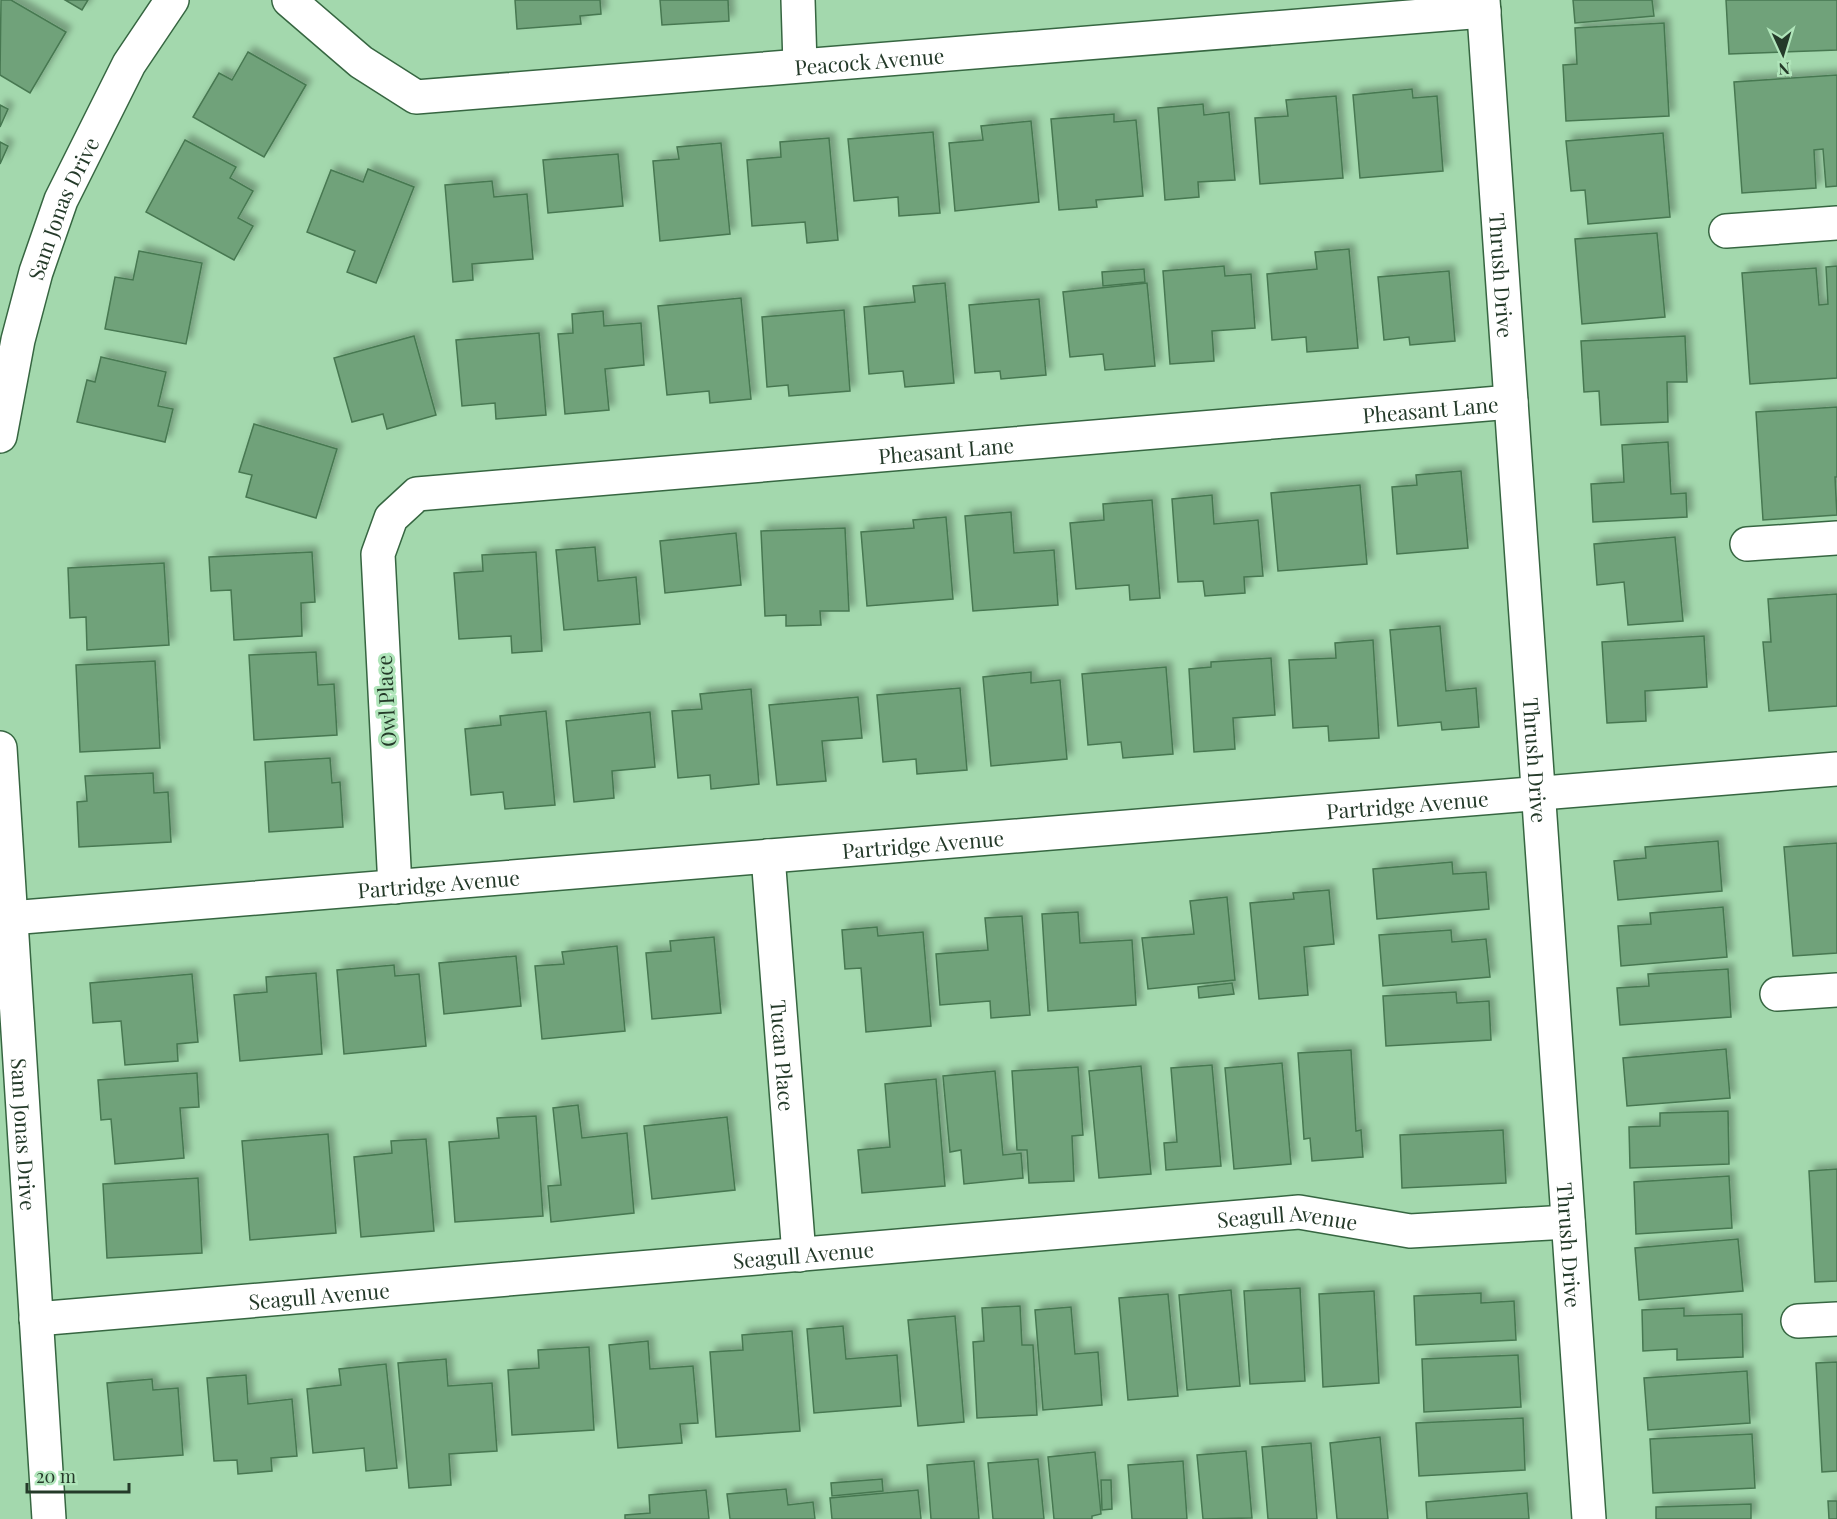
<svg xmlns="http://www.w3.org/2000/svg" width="1837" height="1519" viewBox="0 0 1837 1519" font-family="'Playfair Display',serif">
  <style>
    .building { fill: #70a27a; stroke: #477851; stroke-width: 1.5; filter: url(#shadow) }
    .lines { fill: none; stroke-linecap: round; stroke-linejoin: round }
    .street-casing { stroke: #366641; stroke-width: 36 }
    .street { stroke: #fff; stroke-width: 33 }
    .labels { text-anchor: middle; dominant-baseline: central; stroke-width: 6; stroke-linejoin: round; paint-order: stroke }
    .street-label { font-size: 21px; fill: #243a29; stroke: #b0e5ba }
  </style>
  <defs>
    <filter id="shadow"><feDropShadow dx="5.5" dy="-5.5" stdDeviation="3" flood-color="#0004"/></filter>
  </defs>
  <rect width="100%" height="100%" fill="#a3d8ad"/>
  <g class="building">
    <path d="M1,0h10l55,32 -36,61 -30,-18z"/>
    <path d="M65,0h23l-6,10z"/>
    <path d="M515,0h85l1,14 -21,2 1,8 -64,5z"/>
    <path d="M660,0h68l1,21 -67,4z"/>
    <path d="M1573,0h79l2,16 -79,7z"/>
    <path d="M1726,0h111v50l-108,4z"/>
    <path d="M1664,23l5,93 -103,5 -3,-56 14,-1 -2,-36z"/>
    <path d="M248,52l58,33 -42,72 -71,-40 26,-44 13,7z"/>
    <path d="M1837,75v111l-11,1 -3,-38 -9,1 2,38 -74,5 -8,-111z"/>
    <path d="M1412,89l1,9 24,-2 6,75 -83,7 -7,-83z"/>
    <path d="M1336,96l7,82 -83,6 -5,-66 33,-2 -2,-16z"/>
    <path d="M1203,104l1,11 25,-3 6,68 -37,2 1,15 -34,3 -7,-92z"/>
    <path d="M0,105l8,4 -8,18z"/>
    <path d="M1114,114v8l22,-2 7,76 -47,4 1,7 -38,3 -8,-91z"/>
    <path d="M1031,121l8,81 -84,9 -6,-68 34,-3 -2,-14z"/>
    <path d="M933,132l7,81 -41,3 -1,-19 -44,4 -6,-62z"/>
    <path d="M1663,133l7,84 -82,7 -3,-34 -14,1 -5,-50z"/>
    <path d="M829,138l9,102 -31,3 -2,-21 -53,4 -5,-66 34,-3 -1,-15z"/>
    <path d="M185,140l51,27 -6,11 23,13 -15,27 15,8 -19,34 -88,-48z"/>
    <path d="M0,142l8,4 -8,18z"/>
    <path d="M721,143l9,91 -70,7 -7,-80 26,-2 -2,-12z"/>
    <path d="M618,154l5,52 -75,7 -5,-53z"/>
    <path d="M368,169l46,18 -38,96 -29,-11 8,-21 -48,-19 24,-62 32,12z"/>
    <path d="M492,181l2,16 33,-3 6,65 -61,5 1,16 -20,2 -8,-97z"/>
    <path d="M1657,233l8,84 -83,7 -7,-85z"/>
    <path d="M1349,249l9,99 -51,4 -1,-15 -34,3 -5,-66 50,-5 -2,-17z"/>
    <path d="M139,251l63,12 -16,81 -81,-15 10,-52 18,3z"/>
    <path d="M1224,266l1,10 26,-2 4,54 -43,3 2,30 -44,3 -7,-93z"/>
    <path d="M1837,266v112l-87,6 -8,-111 74,-5 3,37 9,-1 -2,-37z"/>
    <path d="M1144,269l1,13 -42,4 -1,-14z"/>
    <path d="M1449,271l6,70 -45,4 -1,-8 -25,3 -6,-63z"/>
    <path d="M945,283l9,100 -49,4 -2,-16 -34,3 -5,-67 51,-5 -2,-16z"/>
    <path d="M1147,283l8,83 -50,4 -2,-16 -33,3 -7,-65z"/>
    <path d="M741,298l10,101 -41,4 -1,-12 -42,4 -9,-89z"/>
    <path d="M1039,299l7,76 -45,4 -1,-8 -25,2 -6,-68z"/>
    <path d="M844,310l6,81 -61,5 -1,-11 -21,2 -5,-70z"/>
    <path d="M603,311l1,15 37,-3 3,42 -39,4 4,41 -44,4 -7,-80 15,-1 -1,-19z"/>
    <path d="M539,333l7,82 -50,4 -1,-16 -33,3 -6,-66z"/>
    <path d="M414,336l22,79 -49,14 -4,-15 -31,8 -18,-64z"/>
    <path d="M1685,336l2,46h-20l1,40 -67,3 -2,-34 -15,1 -3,-51z"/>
    <path d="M101,357l65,15 -8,34 15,3 -8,33 -88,-20 10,-42 8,2z"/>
    <path d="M1837,407v70h-2l2,38 -74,5 -7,-108z"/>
    <path d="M254,424l83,25 -21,69 -70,-21 6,-22 -13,-3z"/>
    <path d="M1668,442l3,52 15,-1 1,24 -94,5 -2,-38 33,-2 -2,-37z"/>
    <path d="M1461,471l7,77 -71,6 -5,-67 25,-2 -1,-10z"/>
    <path d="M1360,485l7,79 -89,7 -7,-78z"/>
    <path d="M1212,495l2,29 44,-4 5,56 -19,1 1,16 -40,3 -2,-15 -25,1 -6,-83z"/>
    <path d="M1152,500l8,98 -30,2 -1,-15 -53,4 -6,-66 34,-3 -1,-16z"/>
    <path d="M1011,512l3,41 40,-3 4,55 -85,6 -8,-95z"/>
    <path d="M946,517l7,82 -86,7 -6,-74 53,-4 -1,-8z"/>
    <path d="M845,528l4,83h-29l1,14 -35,1v-11l-21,1 -4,-85z"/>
    <path d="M736,533l5,52 -76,8 -5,-52z"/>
    <path d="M1675,537l8,84 -55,4 -4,-43 -27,3 -3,-41z"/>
    <path d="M595,547l3,34 38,-4 4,47 -76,6 -8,-80z"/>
    <path d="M312,552l3,50 -14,1 1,33 -68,4 -3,-50 -20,1 -2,-34z"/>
    <path d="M536,552l6,99 -30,2 -1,-17 -52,3 -5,-66 29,-2 -1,-16z"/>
    <path d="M164,563l5,82 -82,5 -1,-33 -16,1 -2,-50z"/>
    <path d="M1837,594v112l-68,5 -6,-69h8l-3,-43z"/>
    <path d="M1440,626l6,65 30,-3 3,39 -37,3 -1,-8 -43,4 -8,-96z"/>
    <path d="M1704,636l3,51 -62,4 1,30 -39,2 -5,-81z"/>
    <path d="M1373,640l6,98 -50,3 -1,-15 -35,2 -4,-68 47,-2 -1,-15z"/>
    <path d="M316,652l2,33 16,-1 3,51 -83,5 -5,-85z"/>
    <path d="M1271,658l4,57 -42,3 2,31 -41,3 -5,-83 22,-2v-5z"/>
    <path d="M155,661l5,87 -80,4 -4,-87z"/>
    <path d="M1166,667l7,87 -50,4 -2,-16 -33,3 -6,-71z"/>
    <path d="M1031,672v11l29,-3 7,79 -76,7 -8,-89z"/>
    <path d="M960,688l7,82 -50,4 -1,-15 -33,3 -6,-67z"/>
    <path d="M751,689l8,95 -48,5 -1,-14 -32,3 -6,-67 30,-2 -2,-15z"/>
    <path d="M858,697l4,41 -40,3 4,40 -49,4 -8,-80z"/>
    <path d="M546,711l9,94 -50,4 -2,-17 -32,3 -6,-66 36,-4 -1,-9z"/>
    <path d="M650,712l5,55 -43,4 2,27 -40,4 -8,-81z"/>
    <path d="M330,758l2,25 8,-1 3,45 -74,5 -4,-70z"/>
    <path d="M153,773l1,20 14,-1 3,50 -92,5 -2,-45 10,-1 -2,-25z"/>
    <path d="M1718,841l4,50 -104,9 -4,-39 32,-3 -1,-11z"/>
    <path d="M1837,843v110l-44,3 -9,-109z"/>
    <path d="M1452,862l1,12 33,-2 3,37 -112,10 -4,-50z"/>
    <path d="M1329,890l5,54 -30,3 4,48 -49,4 -9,-96 44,-4 -1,-6z"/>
    <path d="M1227,897l8,83 -87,9 -6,-51 52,-4 -4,-33z"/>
    <path d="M1723,907l4,50 -106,9 -3,-40 33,-2 -1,-11z"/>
    <path d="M1078,912l2,31 52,-3 4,65 -88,6 -6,-97z"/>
    <path d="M1022,916l8,99 -39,3 -1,-17 -50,4 -4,-51 52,-4 -3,-32z"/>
    <path d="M877,927l1,9 45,-4 8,94 -65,6 -5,-64 -16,1 -3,-39z"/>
    <path d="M1451,930l1,12 34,-3 4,38 -107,9 -4,-51z"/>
    <path d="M714,937l7,76 -69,6 -6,-66 25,-2 -1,-10z"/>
    <path d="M617,946l8,85 -83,8 -7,-73 29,-2 -2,-12z"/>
    <path d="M516,956l5,50 -77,8 -5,-51z"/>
    <path d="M394,965l1,11 24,-2 7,72 -82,8 -7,-84z"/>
    <path d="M1728,969l3,48 -111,8 -3,-37 32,-2 -1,-12z"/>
    <path d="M316,973l6,81 -82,7 -6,-66 33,-3 -1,-15z"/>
    <path d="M192,974l6,68 -21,2 1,17 -53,4 -4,-44 -28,2 -3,-40z"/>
    <path d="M1232,983l2,11 -35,4 -1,-11z"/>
    <path d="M1456,992l1,11 32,-2 2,39 -105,6 -3,-50z"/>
    <path d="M1726,1049l4,49 -103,8 -4,-48z"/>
    <path d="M1351,1050l5,81 5,-1 2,27 -51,4 -2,-23 -6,1 -6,-86z"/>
    <path d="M1282,1063l9,101 -57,5 -9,-101z"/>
    <path d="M1212,1065l9,101 -55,4 -2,-27 13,-1 -6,-74z"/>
    <path d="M1141,1066l10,108 -52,4 -10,-107z"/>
    <path d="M1078,1067l5,68 -11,1 2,45 -45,2 -2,-33h-10l-5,-79z"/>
    <path d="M995,1071l8,84 18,-2 2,25 -59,6 -3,-34 -11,2 -7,-76z"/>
    <path d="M197,1073l2,34 -19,1 4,50 -69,6 -4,-45 -10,1 -3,-40z"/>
    <path d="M936,1079l9,107 -83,7 -4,-43 32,-3 -5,-63z"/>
    <path d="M578,1105l4,33 45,-5 7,80 -83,9 -3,-36 13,-1 -8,-77z"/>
    <path d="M1728,1111l1,53 -99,4 -1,-41 31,-1v-13z"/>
    <path d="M536,1116l7,100 -88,6 -6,-80 50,-4 -2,-20z"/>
    <path d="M727,1117l8,73 -83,9 -8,-73z"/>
    <path d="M1503,1130l3,53 -104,5 -2,-53z"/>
    <path d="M328,1134l8,99 -86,7 -8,-99z"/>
    <path d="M426,1139l8,92 -73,6 -7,-80 38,-4 -1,-12z"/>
    <path d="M1837,1169v112l-22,1 -6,-111z"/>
    <path d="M1729,1176l3,52 -96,6 -2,-52z"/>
    <path d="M198,1178l4,75 -95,5 -4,-74z"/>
    <path d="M1738,1239l5,52 -104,9 -4,-52z"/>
    <path d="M1300,1288l5,93 -55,3 -6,-93z"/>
    <path d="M1231,1290l9,96 -53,4 -8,-95z"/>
    <path d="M1374,1291l5,92 -56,4 -4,-93z"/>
    <path d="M1481,1293v10l33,-2 2,39 -100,5 -2,-49z"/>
    <path d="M1168,1294l10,102 -50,4 -9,-102z"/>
    <path d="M1020,1306l2,39h11l4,70 -60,3 -4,-76 11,-1 -2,-33z"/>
    <path d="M1071,1307l4,47 23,-2 4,53 -59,5 -8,-100z"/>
    <path d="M1684,1308v8l58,-2 1,43 -66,3v-11l-34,2 -1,-41z"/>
    <path d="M955,1316l9,106 -46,4 -10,-106z"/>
    <path d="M843,1326l3,33 51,-4 4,51 -87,7 -7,-84z"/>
    <path d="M792,1331l8,100 -84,6 -6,-85 33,-2 -1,-15z"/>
    <path d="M648,1341l2,28 43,-3 5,57 -18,1 2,19 -64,5 -9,-103z"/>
    <path d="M589,1347l5,83 -82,5 -4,-65 31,-2 -1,-18z"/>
    <path d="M1518,1355l3,52 -97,5 -2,-53z"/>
    <path d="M446,1359l2,27 44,-3 5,68 -48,3 2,31 -42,3 -11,-125z"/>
    <path d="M1837,1362v109l-15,1 -6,-109z"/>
    <path d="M386,1364l11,104 -31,3 -2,-23 -51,5 -6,-64 34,-4 -2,-16z"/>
    <path d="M1747,1371l3,52 -102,7 -4,-52z"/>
    <path d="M246,1375l2,29 44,-5 5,57 -26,2 1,13 -34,3 -1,-14 -23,1 -7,-83z"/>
    <path d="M152,1379l1,11 25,-2 5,67 -69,5 -7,-77z"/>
    <path d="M1523,1418l2,52 -106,6 -3,-53z"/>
    <path d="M1752,1434l3,54 -102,5 -3,-54z"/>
    <path d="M1380,1437l8,82h-51l-7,-76z"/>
    <path d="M1311,1443l6,76h-49l-6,-72z"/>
    <path d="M1246,1451l6,67 -49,1 -6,-64z"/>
    <path d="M1095,1452l6,62 -9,2v3h-38l-6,-62z"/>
    <path d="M1038,1459l6,60h-51l-5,-56z"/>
    <path d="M974,1461l5,58h-48l-4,-54z"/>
    <path d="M1183,1461l4,58h-55l-4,-54z"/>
    <path d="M882,1479l1,12 -51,5 -1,-13z"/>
    <path d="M1101,1480h10l1,29 -10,1z"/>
    <path d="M786,1489l2,16 25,-3 2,17h-85l-3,-25z"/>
    <path d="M706,1490l3,29h-84v-4l25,-2 -1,-18z"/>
    <path d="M918,1490l3,29h-89l-2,-21z"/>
    <path d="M1527,1493l2,26h-102l-1,-17z"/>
    <path d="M1828,1501h9v18h-8z"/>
    <path d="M1751,1504v15h-95v-12z"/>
  </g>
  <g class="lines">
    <defs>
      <g id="street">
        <path id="s1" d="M289,0l72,62 55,35 1068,-86"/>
        <path d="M798,0l2,65"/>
        <path id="s2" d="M1483,0l106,1519"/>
        <path d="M1726,231l111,-8"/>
        <path id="s3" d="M0,436l18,-96 18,-68 25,-72 68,-136 43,-64"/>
        <path d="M1747,544l90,-6"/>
        <path id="s4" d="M0,748l49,771"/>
        <path id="s5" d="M768,856l31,399"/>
        <path id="s6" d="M395,887l-17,-333 13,-36 26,-24 1094,-92"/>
        <path id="s7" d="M10,918l1827,-149"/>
        <path d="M1777,994l60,-4"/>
        <path id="s8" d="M36,1319l1263,-107 111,19 158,-9"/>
        <path d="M1798,1321l39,-2"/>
      </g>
    </defs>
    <use href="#street" class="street-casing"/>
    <use href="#street" class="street"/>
  </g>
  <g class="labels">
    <g class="street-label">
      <text stroke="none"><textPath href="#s1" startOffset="615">Peacock Avenue</textPath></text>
      <text stroke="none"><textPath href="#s3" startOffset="237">Sam Jonas Drive</textPath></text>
      <text stroke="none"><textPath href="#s2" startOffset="276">Thrush Drive</textPath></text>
      <text stroke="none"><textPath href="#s6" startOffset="1424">Pheasant Lane</textPath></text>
      <text stroke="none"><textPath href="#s6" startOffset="938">Pheasant Lane</textPath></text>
      <text transform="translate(385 701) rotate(-93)">Owl Place</text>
      <text stroke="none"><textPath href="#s2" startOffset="762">Thrush Drive</textPath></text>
      <text stroke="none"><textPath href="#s7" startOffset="1402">Partridge Avenue</textPath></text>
      <text stroke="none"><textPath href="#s7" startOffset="916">Partridge Avenue</textPath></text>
      <text stroke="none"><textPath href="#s7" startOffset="430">Partridge Avenue</textPath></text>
      <text stroke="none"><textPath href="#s5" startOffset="200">Tucan Place</textPath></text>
      <text stroke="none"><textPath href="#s4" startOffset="387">Sam Jonas Drive</textPath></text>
      <text stroke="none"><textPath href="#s8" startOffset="1256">Seagull Avenue</textPath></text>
      <text stroke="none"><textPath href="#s2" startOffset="1248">Thrush Drive</textPath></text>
      <text stroke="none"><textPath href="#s8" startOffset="770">Seagull Avenue</textPath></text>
      <text stroke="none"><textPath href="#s8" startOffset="284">Seagull Avenue</textPath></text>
    </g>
  </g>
  <g transform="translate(1783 54) rotate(176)" stroke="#b0e5ba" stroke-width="4.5" paint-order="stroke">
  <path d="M0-4.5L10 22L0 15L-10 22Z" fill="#243a29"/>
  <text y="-9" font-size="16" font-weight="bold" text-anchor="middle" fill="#243a29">N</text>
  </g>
  <path d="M27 1483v9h102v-9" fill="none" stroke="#243a29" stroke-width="3"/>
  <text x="36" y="1483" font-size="18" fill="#243a29" stroke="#b0e5ba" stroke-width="4.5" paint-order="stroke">20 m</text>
</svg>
